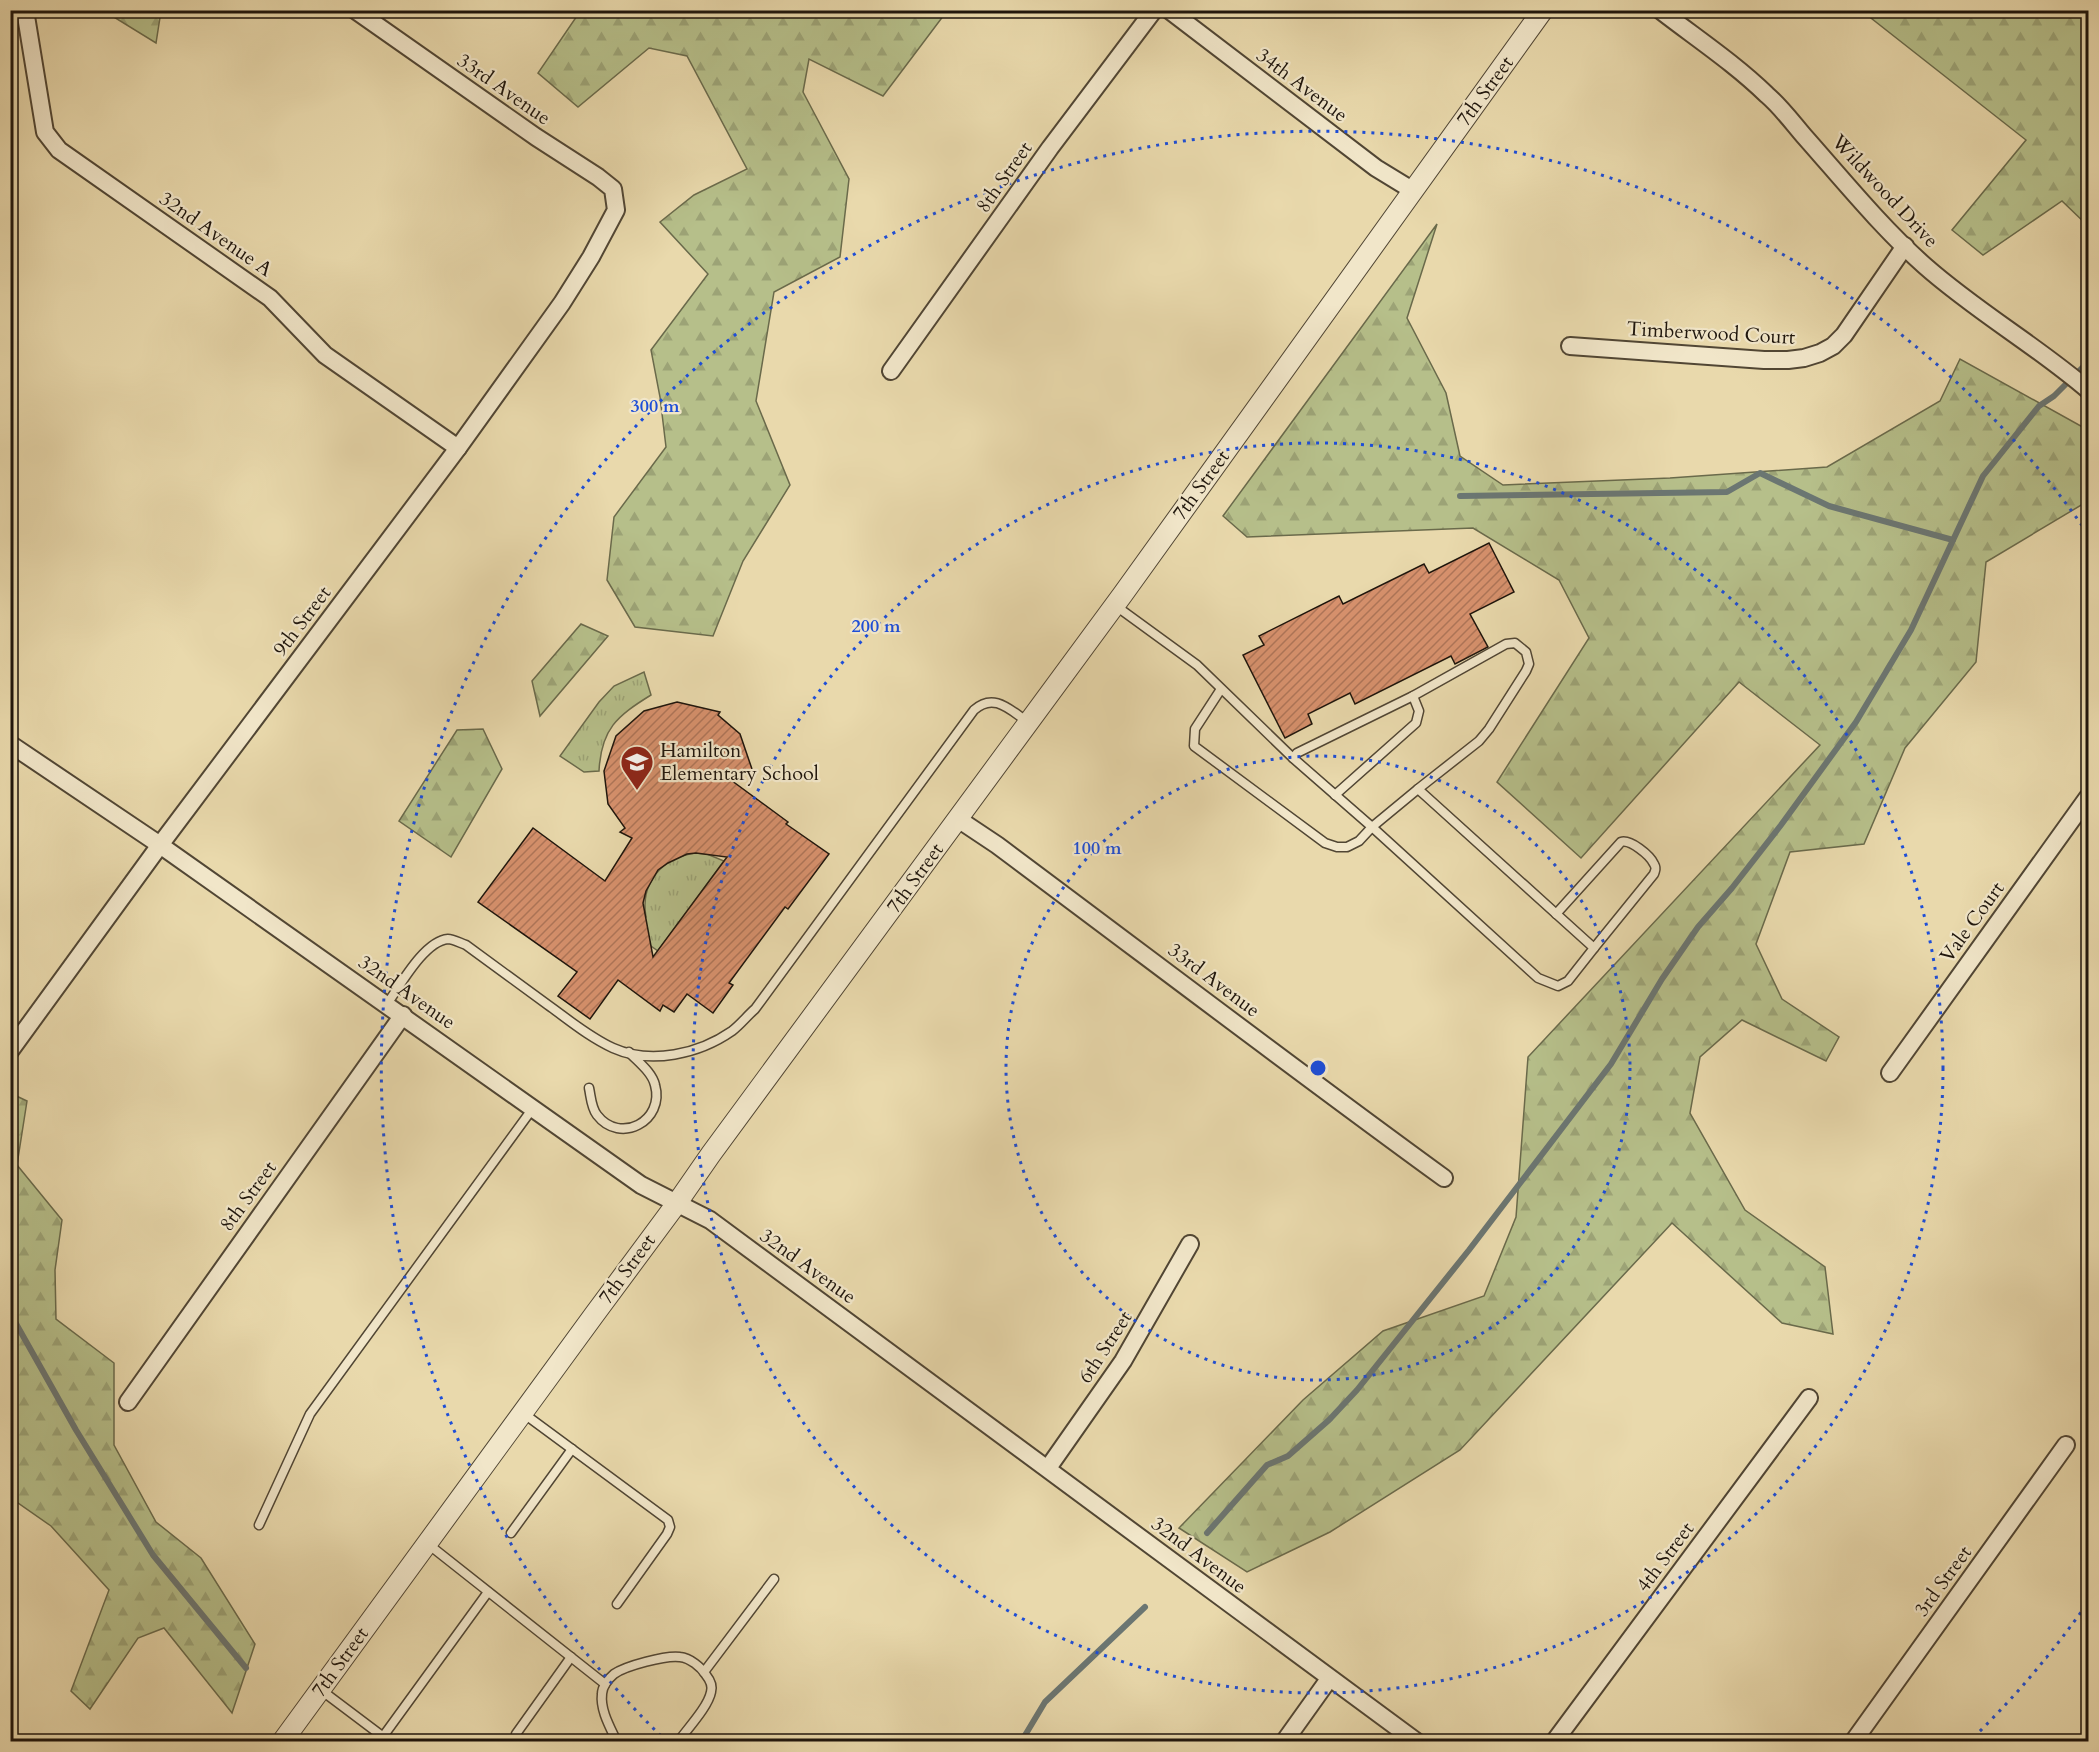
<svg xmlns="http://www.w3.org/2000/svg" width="2099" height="1752" viewBox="0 0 2099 1752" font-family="Cardo,serif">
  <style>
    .forest { fill: url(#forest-firs); stroke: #6a6a4b; stroke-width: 1.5 }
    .park { fill: url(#park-tufts); stroke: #6a6a4b; stroke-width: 1.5 }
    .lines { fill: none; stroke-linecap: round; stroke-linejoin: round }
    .stream { stroke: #6b7672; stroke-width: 6 }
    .building { fill: url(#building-hatch); stroke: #1e150c; stroke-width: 1.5; fill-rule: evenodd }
    .service-casing { stroke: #514634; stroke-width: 11 }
    .minor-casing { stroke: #514634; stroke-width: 20 }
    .tertiary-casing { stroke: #514634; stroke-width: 22 }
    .service { stroke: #f1e6c9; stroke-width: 8 }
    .minor { stroke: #f1e6c9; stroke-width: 16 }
    .tertiary { stroke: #f1e6c9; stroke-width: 20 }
    .ring { fill: none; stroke: #1d4ed8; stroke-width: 3; stroke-dasharray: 3 6 }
    .labels { text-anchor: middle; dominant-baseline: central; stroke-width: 4.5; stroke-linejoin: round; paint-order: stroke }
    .street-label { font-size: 20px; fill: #1e150c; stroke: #f1e6c9 }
    .poi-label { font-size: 20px; fill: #1e150c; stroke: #f1e6c9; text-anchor: start }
    .centre { fill: #1d4ed8; stroke: #f1e6c9; stroke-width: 3 }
    .ring-label { font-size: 18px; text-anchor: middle; font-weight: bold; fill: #1d4ed8; stroke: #f1e6c9; stroke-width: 4.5; stroke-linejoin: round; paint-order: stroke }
  </style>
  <defs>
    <pattern id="forest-firs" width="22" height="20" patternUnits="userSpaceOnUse" patternTransform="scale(1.5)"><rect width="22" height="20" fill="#b6bf8a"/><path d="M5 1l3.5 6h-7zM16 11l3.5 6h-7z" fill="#9ca376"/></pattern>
    <pattern id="park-tufts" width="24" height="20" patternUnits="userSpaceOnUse" patternTransform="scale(1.5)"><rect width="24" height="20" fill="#b6bf8a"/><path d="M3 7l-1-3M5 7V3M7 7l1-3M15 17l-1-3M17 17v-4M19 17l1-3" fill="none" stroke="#9ca376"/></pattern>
    <pattern id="building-hatch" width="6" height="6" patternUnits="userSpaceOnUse" patternTransform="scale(1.5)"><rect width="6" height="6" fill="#d7916d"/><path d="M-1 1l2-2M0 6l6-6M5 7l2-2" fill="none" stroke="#ae7558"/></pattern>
  </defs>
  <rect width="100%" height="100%" fill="#e9d9ac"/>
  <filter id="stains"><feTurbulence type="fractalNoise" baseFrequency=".00333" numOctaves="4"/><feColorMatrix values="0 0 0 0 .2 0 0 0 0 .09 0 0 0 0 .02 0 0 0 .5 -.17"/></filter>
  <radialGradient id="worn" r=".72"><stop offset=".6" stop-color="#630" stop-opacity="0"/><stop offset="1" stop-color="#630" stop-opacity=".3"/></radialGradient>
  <g class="forest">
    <path d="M581,10l366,1 -64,85 -74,-37 -6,33 46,87 -9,78 -66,35 -18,109 34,84 -47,76 -30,75 -78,-9 -28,-47 7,-63 52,-70 -6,-50 -9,-47 57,-76 -48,-52 34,-27 53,-26 -60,-113 -38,-8 -71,59 -40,-34z"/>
    <path d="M104,11h57l-5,32z"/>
    <path d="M1862,11h226v215l-26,-25 -79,54 -31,-25 74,-90z"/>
    <path d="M1437,224l-30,94 39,75 14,63 43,29 167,-7 157,-11 113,-66 20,-42 128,71v71l-102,61 -10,100 -71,86 -41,96 -74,8 -34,92 26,55 57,38 -13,24 -84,-41 -42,37 -10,56 55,97 80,57 8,67 -51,-11 -110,-100 -212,227 -130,82 -83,40 -68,-44 124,-128 80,-69 101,-35 32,-79 12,-160 292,-312 -81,-63 -158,176 -84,-76 92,-144 -30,-58 -86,-52 -226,9 -24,-21z"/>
    <path d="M581,624l27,12 -68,80 -8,-35z"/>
    <path d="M483,729l19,40 -51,88 -52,-36 58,-91z"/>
    <path d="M10,1093l17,8 -10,64 45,55 -7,50 1,49 58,44v82l42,77 45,36 54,86 -23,69 -68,-85 -26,10 -48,71 -19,-18 38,-101 -58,-64 -40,-28z"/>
  </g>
  <g class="park">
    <path d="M644,672l7,23c-34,21 -50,34 -52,76l-15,1 -24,-16 39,-54 15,-16z"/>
    <path d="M696,853l11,1 17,7 -66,90 -38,-27 26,-7c-6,-34 16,-60 50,-64z"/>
  </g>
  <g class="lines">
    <g class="stream">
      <path d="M1460,496l267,-4 33,-19 69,33 124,34"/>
      <path d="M10,1313l66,117 77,125 93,113"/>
      <path d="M1207,1533l60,-68 21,-9 41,-36 28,-30 112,-140 142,-186 51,-85 36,-52 34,-39 49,-63 75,-103 55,-92 72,-154 56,-70 15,-10 34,-34"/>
      <path d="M1021,1742l24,-40 100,-95"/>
    </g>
  </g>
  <g class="building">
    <path d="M1489,543l25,49 -44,22 18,33 -33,17 -4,-8 -96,48 -5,-11 -42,21 4,10 -27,14 -42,-83 21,-10 -5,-9 80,-40 4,8 81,-40 5,9z"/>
    <path d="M677,702l43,10 -2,3 22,19 14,41 -34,-3 68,50 -2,2 43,30 -41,55 -3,-2 -56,76 4,2 -20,28 -26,-19 -13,18 -11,-7 -3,6 -42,-31 -28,39 -32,-23 19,-24 -99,-70 55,-74 72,53 27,-43 -12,-6 5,-4 -17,-24 -4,-33 12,-35 28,-25zM696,853l31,4 -74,100 -10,-54 3,-12 12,-21 10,-7 19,-9z"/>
  </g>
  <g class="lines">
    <defs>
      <g id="service">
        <path d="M1116,606l81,59 96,93 79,69 166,151 20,8 10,-5 26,-33 -176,-159"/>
        <path d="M1221,689l-26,40 -1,17 131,97 12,4h10l12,-6 13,-14 46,-38 61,-48 10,-12 37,-58 3,-7 -3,-12 -11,-9 -9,1 -93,52 -116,57 -4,5"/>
        <path d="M1335,795l81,-72 3,-12 -6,-15"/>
        <path d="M1556,914l65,-72c9,-3 29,13 33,22 3,5 1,6 0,10l-60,74"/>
        <path d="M387,1004c13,-18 37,-63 61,-65 5,0 12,4 18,6 27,20 55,40 82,60 21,15 41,32 65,43 38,17 86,6 119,-17 8,-6 15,-15 23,-22l219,-299c20,-18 36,0 54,12"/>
        <path d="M589,1088c2,9 2,19 8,27 23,30 68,6 58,-30 -3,-13 -17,-23 -26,-33"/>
        <path d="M523,1413l145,107 2,7 -3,7 -50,70"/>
        <path d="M259,1525l51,-111 223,-306"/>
        <path d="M511,1533l61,-84"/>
        <path d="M428,1544l177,140"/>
        <path d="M704,1672l70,-93"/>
        <path d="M321,1690l69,52"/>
        <path d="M516,1734l55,-77"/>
        <path d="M379,1742l109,-150"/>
        <path d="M617,1742c-7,-15 -17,-32 -15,-48 0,-7 6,-15 12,-20 11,-8 52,-19 66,-17 10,1 21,10 26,18 4,5 7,10 5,17 -3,15 -23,36 -33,50"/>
      </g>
      <g id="minor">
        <path d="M25,10l20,122 14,18 211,148 55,57 133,93"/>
        <path d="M1169,10l207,158 36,22"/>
        <path d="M1660,10c36,28 74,53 107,85 14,12 25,27 37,41 39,44 77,91 121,130 52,46 112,80 163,124"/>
        <path d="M1570,346l194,14h24l16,-2 16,-5 13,-7 11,-11 61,-89"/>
        <path d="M891,371l159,-223 104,-138"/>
        <path d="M10,744l150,101 481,340 69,35 707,522"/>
        <path d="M958,819l39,26c149,111 297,224 447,333"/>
        <path d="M10,1051l150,-206 298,-397 104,-145 29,-46 25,-47 -3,-21 -15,-12 -62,-40 -181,-127"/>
        <path d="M1890,1073l198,-276"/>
        <path d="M128,1402l275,-387"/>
        <path d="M1048,1468l75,-107 67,-117"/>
        <path d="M1284,1742l45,-63"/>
        <path d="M1554,1742l255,-344"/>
        <path d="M1853,1742l213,-297"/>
      </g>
      <path id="tertiary" d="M282,1742l312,-427 83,-112 34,-49 412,-560 420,-584"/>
    </defs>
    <use href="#service" class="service-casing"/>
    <use href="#minor" class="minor-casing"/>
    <use href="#tertiary" class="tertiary-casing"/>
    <use href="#service" class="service"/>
    <use href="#minor" class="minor"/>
    <use href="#tertiary" class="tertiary"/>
  </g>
  <g class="ring">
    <circle cx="1318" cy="1068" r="312"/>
    <circle cx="1318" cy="1068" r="625"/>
    <path d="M2086 1605A937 937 0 0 1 1975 1736M661 1736A937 937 0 1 1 2086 531"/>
  </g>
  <defs>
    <symbol id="school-pin" viewBox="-11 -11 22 30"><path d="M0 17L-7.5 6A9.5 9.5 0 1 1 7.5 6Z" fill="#8f2418" stroke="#f1e6c9"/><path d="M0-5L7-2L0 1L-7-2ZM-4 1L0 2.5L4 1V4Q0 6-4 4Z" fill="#fff"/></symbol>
  </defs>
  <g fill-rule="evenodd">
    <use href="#school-pin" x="618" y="743" width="38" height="52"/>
  </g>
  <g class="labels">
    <g class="street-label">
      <text transform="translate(1302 85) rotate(37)">34th Avenue</text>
      <text transform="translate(504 89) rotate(35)">33rd Avenue</text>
      <text transform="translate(1485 91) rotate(-54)">7th Street</text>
      <text transform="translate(1004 177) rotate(-55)">8th Street</text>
      <text transform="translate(1885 191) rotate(47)">Wildwood Drive</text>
      <text transform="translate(216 234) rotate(35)">32nd Avenue A</text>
      <text transform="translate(1711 333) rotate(3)">Timberwood Court</text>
      <text transform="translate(1201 485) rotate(-54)">7th Street</text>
      <text transform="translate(302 621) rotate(-53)">9th Street</text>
      <text transform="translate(915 878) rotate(-54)">7th Street</text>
      <text transform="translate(1972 922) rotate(-54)">Vale Court</text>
      <text transform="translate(1214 980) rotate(37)">33rd Avenue</text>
      <text transform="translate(407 992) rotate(35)">32nd Avenue</text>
      <text transform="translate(248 1196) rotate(-54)">8th Street</text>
      <text transform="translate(808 1266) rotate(36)">32nd Avenue</text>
      <text transform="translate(627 1269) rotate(-54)">7th Street</text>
      <text transform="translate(1105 1347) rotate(-57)">6th Street</text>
      <text transform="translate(1199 1555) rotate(37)">32nd Avenue</text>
      <text transform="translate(1665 1557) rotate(-53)">4th Street</text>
      <text transform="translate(1943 1581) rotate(-54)">3rd Street</text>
      <text transform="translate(340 1662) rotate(-54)">7th Street</text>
    </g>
    <g class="poi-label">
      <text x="660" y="750">Hamilton<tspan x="660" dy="23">Elementary School</tspan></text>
    </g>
  </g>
  <circle cx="1318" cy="1068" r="9" class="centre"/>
  <g class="ring-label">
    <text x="655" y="412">300 m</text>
    <text x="876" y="632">200 m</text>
    <text x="1097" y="854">100 m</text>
  </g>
  <rect width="2099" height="1752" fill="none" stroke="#e9d9ac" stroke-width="36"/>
  <rect x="12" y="12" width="2075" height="1728" fill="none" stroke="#1e150c" stroke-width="3"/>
  <rect x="18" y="18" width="2063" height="1716" fill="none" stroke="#1e150c" stroke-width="1.5"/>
  <rect width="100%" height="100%" filter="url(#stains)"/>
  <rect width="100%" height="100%" fill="url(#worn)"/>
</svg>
